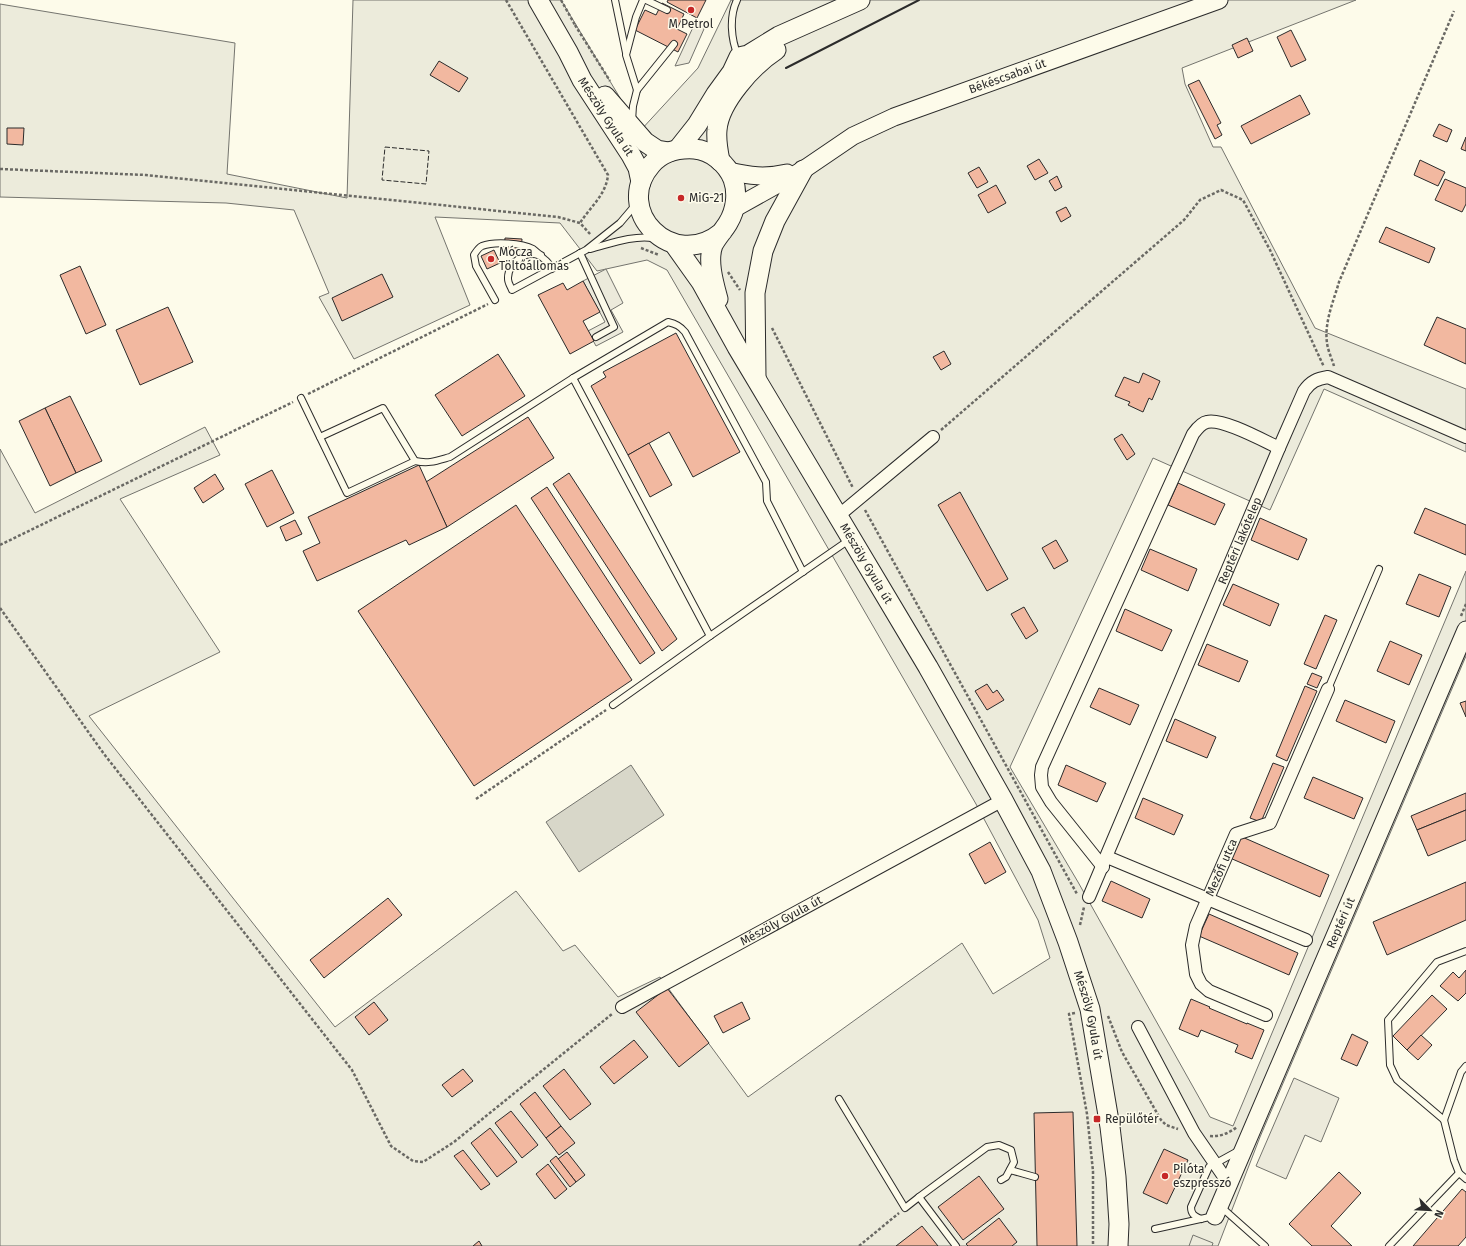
<svg xmlns="http://www.w3.org/2000/svg" width="1466" height="1246" viewBox="0 0 1466 1246" font-family="'Fira Sans',sans-serif">
  <style>
    .green { fill: #ecebdb; stroke: #74746e }
    .parking { fill: #eceadb; stroke: #74746e }
    .water { fill: #d8d7c9; stroke: #74746e }
    .building { fill: #f2b8a0; stroke: #2b2b2b }
    .lines { fill: none; stroke-linecap: round; stroke-linejoin: round }
    .lane-casing { stroke: #2b2b2b; stroke-width: 8 }
    .street-casing { stroke: #2b2b2b; stroke-width: 14 }
    .secondary-casing { stroke: #2b2b2b; stroke-width: 19 }
    .primary-casing { stroke: #2b2b2b; stroke-width: 21 }
    .path { stroke: #6a6964; stroke-width: 2.5; stroke-dasharray: 3 2; stroke-linecap: butt }
    .lane { stroke: #fdfbea; stroke-width: 6 }
    .street { stroke: #fdfbea; stroke-width: 12 }
    .secondary { stroke: #fdfbea; stroke-width: 17 }
    .primary { stroke: #fdfbea; stroke-width: 19 }
    .fence { stroke: #2b2b2b; stroke-width: 1; stroke-dasharray: 5 2; stroke-linecap: butt }
    .wall { stroke: #2b2b2b; stroke-width: 2 }
    .poi-dot { fill: #c62828; stroke: #fdfbea; stroke-width: 1.5 }
    .labels { text-anchor: middle; dominant-baseline: central; stroke-width: 3; stroke-linejoin: round; paint-order: stroke }
    .poi-label { font-size: 12px; fill: #2b2b2b; stroke: #fdfbea; text-anchor: start }
    .street-label { font-size: 12px; fill: #2b2b2b; stroke: #fdfbea }
  </style>
  <rect width="100%" height="100%" fill="#fdfbea"/>
  <path class="green" d="M353,0h208l79,131 58,-63 33,-68h625l-174,68 3,16 28,63h8l94,181 151,61v63l-142,-63 -54,121 -117,-52 -143,309 68,115 132,235 23,9 233,-555v85l-206,481 -42,109h-1218v-797l35,64 170,-86 15,28 -100,44 100,153 -131,64 246,311 181,-136 47,60 12,-6 43,52 42,-20 88,120 214,-154 31,51 57,-36 -12,-38 -62,-116 -309,-534 -20,-10 -50,11 -37,-48 -125,-6 35,88 -116,54 -35,-62 10,-4 -35,-83 -68,-7 -226,-6v-193l235,39 -8,131 120,24z"/>
  <g class="parking">
    <path d="M702,22l2,7 -15,34 -14,3 20,-43z"/>
    <path d="M606,269l17,34 -12,7 12,22 -27,14 -8,-15 17,-9 -22,-41z"/>
    <path d="M1294,1078l45,20 -18,44 -16,-7 -19,44 -30,-13z"/>
    <path d="M1193,1235l20,8 -1,3h-23z"/>
  </g>
  <path class="water" d="M631,765l33,50 -85,57 -33,-50z"/>
  <g class="building">
    <path d="M668,0h38l-9,18 -30,-16z"/>
    <path d="M662,3l22,11 -7,15 10,5 -9,18 -43,-22 10,-20 11,5z"/>
    <path d="M1291,30l15,30 -15,7 -14,-30z"/>
    <path d="M1247,38l6,13 -15,7 -6,-13z"/>
    <path d="M439,61l29,17 -9,14 -29,-17z"/>
    <path d="M1199,80l22,43 -4,2 5,10 -7,4 -27,-54z"/>
    <path d="M1300,95l10,19 -59,30 -10,-18z"/>
    <path d="M1439,124l13,6 -5,12 -14,-6z"/>
    <path d="M7,128h17l-1,17 -16,-1z"/>
    <path d="M1466,137v14l-5,-2z"/>
    <path d="M1039,159l9,14 -13,7 -8,-14z"/>
    <path d="M1420,160l25,12 -7,14 -24,-11z"/>
    <path d="M979,167l9,15 -11,6 -9,-15z"/>
    <path d="M1057,176l5,11 -7,4 -6,-10z"/>
    <path d="M1445,179l21,9v16l-4,8 -27,-12z"/>
    <path d="M996,185l10,18 -18,10 -10,-18z"/>
    <path d="M1066,207l5,9 -10,6 -5,-10z"/>
    <path d="M1386,227l49,21 -6,15 -50,-21z"/>
    <path d="M505,238l17,1 -1,12 -17,-1z"/>
    <path d="M494,250l6,13 -13,6 -6,-13z"/>
    <path d="M80,266l26,59 -20,9 -26,-59z"/>
    <path d="M382,274l11,23 -51,24 -10,-23z"/>
    <path d="M583,281l17,31 -17,9 11,20 -24,13 -32,-59 25,-12 4,7z"/>
    <path d="M168,307l25,55 -53,23 -24,-55z"/>
    <path d="M1437,317l29,12v35l-42,-19z"/>
    <path d="M676,333l64,119 -47,25 -24,-45 -41,23 -37,-69 15,-9 -3,-5z"/>
    <path d="M944,351l7,13 -10,6 -8,-13z"/>
    <path d="M498,354l27,42 -63,40 -27,-41z"/>
    <path d="M1143,373l17,8 -8,19 -3,-2 -6,14 -15,-7 2,-3 -15,-6 9,-19 15,6z"/>
    <path d="M70,396l32,65 -26,12 -31,-65z"/>
    <path d="M45,408l31,65 -26,13 -31,-65z"/>
    <path d="M528,417l26,41 -107,69 -21,-45z"/>
    <path d="M1122,434l13,20 -8,6 -13,-21z"/>
    <path d="M649,443l23,42 -22,12 -22,-42z"/>
    <path d="M419,465l28,62 -38,18 -3,-5 -89,41 -14,-30 17,-8 -12,-26z"/>
    <path d="M272,470l22,43 -27,14 -22,-43z"/>
    <path d="M569,473l108,166 -15,12 -109,-167z"/>
    <path d="M215,474l9,15 -21,14 -9,-15z"/>
    <path d="M1178,483l47,21 -10,21 -47,-20z"/>
    <path d="M547,487l108,166 -15,11 -109,-166z"/>
    <path d="M960,492l48,87 -21,12 -49,-86z"/>
    <path d="M516,505l116,175 -158,106 -116,-175z"/>
    <path d="M1425,508l41,17v30l-52,-22z"/>
    <path d="M1260,518l47,21 -9,21 -47,-20z"/>
    <path d="M295,520l7,14 -16,7 -6,-14z"/>
    <path d="M1056,540l12,21 -14,8 -12,-21z"/>
    <path d="M1150,549l47,20 -9,22 -47,-21z"/>
    <path d="M1419,574l32,13 -12,30 -33,-13z"/>
    <path d="M1233,584l46,20 -9,22 -47,-21z"/>
    <path d="M1024,607l14,24 -12,8 -15,-25z"/>
    <path d="M1125,609l47,21 -10,21 -46,-20z"/>
    <path d="M1325,615l12,5 -21,49 -12,-5z"/>
    <path d="M1390,641l32,14 -13,30 -32,-14z"/>
    <path d="M1207,644l41,17 -9,21 -41,-17z"/>
    <path d="M1312,673l10,4 -5,11 -10,-4z"/>
    <path d="M987,684l6,9 4,-3 7,10 -17,10 -12,-19z"/>
    <path d="M1305,686l12,5 -30,70 -11,-5z"/>
    <path d="M1099,688l40,17 -9,20 -40,-18z"/>
    <path d="M1345,700l50,21 -9,22 -50,-22z"/>
    <path d="M1466,701v16l-6,-14z"/>
    <path d="M1175,719l41,18 -9,21 -41,-17z"/>
    <path d="M1273,763l11,4 -23,55 -11,-4z"/>
    <path d="M1066,765l40,18 -9,19 -39,-17z"/>
    <path d="M1313,777l50,21 -9,21 -50,-21z"/>
    <path d="M1466,793v17l-49,20 -6,-14z"/>
    <path d="M1143,798l40,17 -9,20 -39,-17z"/>
    <path d="M1466,810v30l-38,16 -11,-26z"/>
    <path d="M1240,836l89,39 -9,22 -90,-39z"/>
    <path d="M990,842l16,30 -21,12 -16,-30z"/>
    <path d="M1111,881l39,18 -8,19 -40,-17z"/>
    <path d="M1466,882v38l-79,35 -14,-33z"/>
    <path d="M388,898l14,17 -78,63 -14,-18z"/>
    <path d="M1209,914l89,39 -9,22 -90,-39z"/>
    <path d="M1466,970v23l-8,8 -18,-15 13,-14 6,6z"/>
    <path d="M667,988l42,55 -30,24 -43,-55z"/>
    <path d="M1432,995l15,14 -40,41 -14,-14z"/>
    <path d="M1191,999l19,8 -1,1 38,16v-1l17,7 -12,29 -17,-7 3,-7 -37,-15 -3,7 -19,-8z"/>
    <path d="M374,1002l14,18 -19,15 -14,-18z"/>
    <path d="M742,1002l8,17 -27,14 -9,-17z"/>
    <path d="M1352,1034l16,8 -11,24 -16,-7z"/>
    <path d="M1421,1035l11,10 -14,15 -11,-10z"/>
    <path d="M634,1040l14,17 -34,27 -14,-17z"/>
    <path d="M463,1069l10,12 -21,16 -10,-12z"/>
    <path d="M564,1069l27,35 -21,16 -27,-34z"/>
    <path d="M535,1092l26,34 -15,12 -26,-34z"/>
    <path d="M511,1111l27,34 -16,13 -27,-35z"/>
    <path d="M1073,1112l4,134h-40l-3,-133z"/>
    <path d="M561,1126l14,17 -16,12 -13,-17z"/>
    <path d="M490,1128l27,34 -20,15 -26,-34z"/>
    <path d="M1164,1149l24,11 -21,44 -24,-11z"/>
    <path d="M463,1150l27,34 -9,6 -27,-34z"/>
    <path d="M567,1152l18,23 -9,7 -18,-23z"/>
    <path d="M556,1156l20,26 -6,5 -20,-26z"/>
    <path d="M548,1164l19,25 -12,10 -19,-25z"/>
    <path d="M1339,1172l22,21 -30,33 21,20h-40l-23,-22z"/>
    <path d="M979,1176l25,33 -41,31 -25,-33z"/>
    <path d="M1462,1189l4,3v45l-8,9h-45z"/>
    <path d="M999,1218l18,24 -5,4h-44l-2,-2z"/>
    <path d="M922,1226l16,20h-42z"/>
    <path d="M479,1241l3,5h-9z"/>
  </g>
  <g class="lines">
    <defs>
      <g id="lane">
        <path d="M615,0l11,53"/>
        <path d="M646,0l21,10"/>
        <path d="M737,0c-8,17 -6,39 1,56"/>
        <path d="M637,90l-11,-35 10,-38 7,-17"/>
        <path d="M632,121l1,-15 4,-16 37,-46"/>
        <path d="M590,249c20,-5 42,-14 63,-11"/>
        <path d="M580,253l34,74 -18,10"/>
        <path d="M552,269c-2,-4 -5,-8 -8,-10 -14,-13 -37,3 -36,20 0,4 3,8 4,11l74,-40 34,-27 17,-20"/>
        <path d="M495,300l-19,-34 -2,-11c2,-3 4,-7 8,-9 12,-5 40,-3 51,3 3,2 5,5 8,6"/>
        <path d="M573,378l137,258"/>
        <path d="M301,398l46,95 68,-32c14,3 21,0 35,-4l123,-79 95,-56c8,2 12,4 17,10l81,150 1,19 36,71"/>
        <path d="M320,437l63,-29 32,53"/>
        <path d="M1328,689l51,-120"/>
        <path d="M613,705l97,-69 139,-96"/>
        <path d="M1466,1066l-5,6 -17,48 10,40 5,13 7,6"/>
        <path d="M839,1099l66,109 14,-11 37,49"/>
        <path d="M1444,1120l-47,-40 -7,-15 -2,-45 49,-58 29,-11"/>
        <path d="M1010,1170l25,7"/>
        <path d="M919,1197l68,-50 12,-2 12,5 3,12 -8,15 -5,3"/>
        <path d="M1220,1206l45,40"/>
        <path d="M1201,1219c-7,-3 -10,-5 -10,-12l18,-40 29,-16"/>
        <path d="M1155,1229l59,-13"/>
        <path d="M1389,1246l70,-73"/>
      </g>
      <g id="street">
        <path d="M838,516l95,-79"/>
        <path d="M1107,857l199,83"/>
        <path d="M1103,867l-52,-65 -9,-15 -1,-12 1,-8 151,-333c3,-4 8,-11 14,-12 16,-4 57,19 72,26"/>
        <path id="s1" d="M1089,897l190,-449 25,-57c7,-10 13,-12 24,-14l138,60"/>
        <path id="s2" d="M622,1007l381,-207"/>
        <path id="s3" d="M1266,1015l-57,-24 -8,-7 -5,-10 -4,-29 4,-19 40,-92 34,-11 58,-134"/>
        <path d="M1138,1027l56,106 35,51"/>
      </g>
      <g id="secondary">
        <path d="M729,171c21,5 36,7 58,2"/>
        <path id="s4" d="M735,208l68,-38 50,-34 41,-19 325,-117"/>
        <path id="s5" d="M1215,1216l251,-586"/>
      </g>
      <g id="primary">
        <path id="s6" d="M538,0l30,52 14,28 49,75 7,13 3,14"/>
        <path d="M605,96l40,46 12,8 12,2"/>
        <path d="M678,149l19,-24 19,-31 16,-22 7,-15 9,-2 31,-19 81,-36"/>
        <path d="M720,161c-2,-10 -4,-21 -3,-31 2,-28 36,-65 59,-80"/>
        <path id="s7" d="M674,244l27,38 36,65 191,320 75,133 38,71 27,71 22,67 20,118 6,50 3,47 -1,22"/>
        <path d="M718,299c-4,-15 -11,-38 -5,-54 4,-8 11,-15 15,-22 8,-13 10,-30 5,-44 -6,-15 -22,-29 -39,-30 -17,-1 -32,3 -43,16 -39,45 21,108 71,67"/>
        <path d="M756,377l-1,-84 8,-42 12,-30 28,-51"/>
      </g>
    </defs>
    <use href="#lane" class="lane-casing"/>
    <use href="#street" class="street-casing"/>
    <use href="#secondary" class="secondary-casing"/>
    <use href="#primary" class="primary-casing"/>
    <g class="path">
      <path d="M506,0l102,175c-2,20 -18,32 -28,48"/>
      <path d="M561,0l14,25"/>
      <path d="M575,25l35,56"/>
      <path d="M0,169l146,6 412,42 22,6 11,12"/>
      <path d="M641,248l18,7"/>
      <path d="M728,272l12,18"/>
      <path d="M772,328l81,160"/>
      <path d="M1334,366c-2,-7 -6,-15 -7,-23 -3,-21 7,-43 12,-61l115,-271"/>
      <path d="M308,394l180,-90"/>
      <path d="M941,430l243,-210 16,-20 21,-10 22,10 27,50 54,117"/>
      <path d="M865,510l212,384"/>
      <path d="M0,545l293,-143"/>
      <path d="M0,608l104,146 248,316 39,76 22,15 10,1 31,-20 158,-128"/>
      <path d="M1461,616l5,-12"/>
      <path d="M476,799l130,-89"/>
      <path d="M1080,925l4,-18"/>
      <path d="M1075,1013l-6,1 18,100 6,57v75"/>
      <path d="M1108,1016l14,36 39,68 5,5 12,4"/>
      <path d="M1210,1136c10,1 19,-3 27,-9"/>
      <path d="M859,1246l40,-33"/>
    </g>
    <use href="#lane" class="lane"/>
    <use href="#street" class="street"/>
    <use href="#secondary" class="secondary"/>
    <use href="#primary" class="primary"/>
    <path class="fence" d="M385,147l44,4 -3,33 -44,-4z"/>
    <path class="wall" d="M786,68l133,-68"/>
  </g>
  <g class="poi-dot">
    <circle cx="691" cy="10" r="4"/>
    <circle cx="681" cy="198" r="4"/>
    <circle cx="491" cy="259" r="4"/>
    <rect x="1093" y="1115" width="8" height="8" rx="2"/>
    <circle cx="1165" cy="1176" r="4"/>
  </g>
  <g class="labels">
    <g class="poi-label">
      <text x="691" y="24" text-anchor="middle">M Petrol</text>
      <text x="689" y="198">MiG-21</text>
      <text x="499" y="252">Mócza<tspan x="499" dy="14">Töltőállomás</tspan></text>
      <text x="1105" y="1119">Repülőtér</text>
      <text x="1173" y="1169">Pilóta<tspan x="1173" dy="14">eszpresszó</tspan></text>
    </g>
    <g class="street-label">
      <text stroke="none"><textPath href="#s4" startOffset="304">Békéscsabai út</textPath></text>
      <text stroke="none"><textPath href="#s6" startOffset="135">Mészöly Gyula út</textPath></text>
      <text stroke="none"><textPath href="#s1" startOffset="387">Reptéri lakótelep</textPath></text>
      <text stroke="none"><textPath href="#s7" startOffset="373">Mészöly Gyula út</textPath></text>
      <text stroke="none"><textPath href="#s3" startOffset="196">Mezőfi utca</textPath></text>
      <text stroke="none"><textPath href="#s2" startOffset="181">Mészöly Gyula út</textPath></text>
      <text stroke="none"><textPath href="#s5" startOffset="319">Reptéri út</textPath></text>
      <text stroke="none"><textPath href="#s7" startOffset="879">Mészöly Gyula út</textPath></text>
    </g>
  </g>
  <g transform="translate(1430 1210) rotate(114)" stroke="#fdfbea" stroke-width="3" paint-order="stroke">
  <path d="M0-3L7 15L0 10L-7 15Z" fill="#2b2b2b"/>
  <text y="-6" font-size="11" font-weight="bold" text-anchor="middle" fill="#2b2b2b">N</text>
  </g>
</svg>
